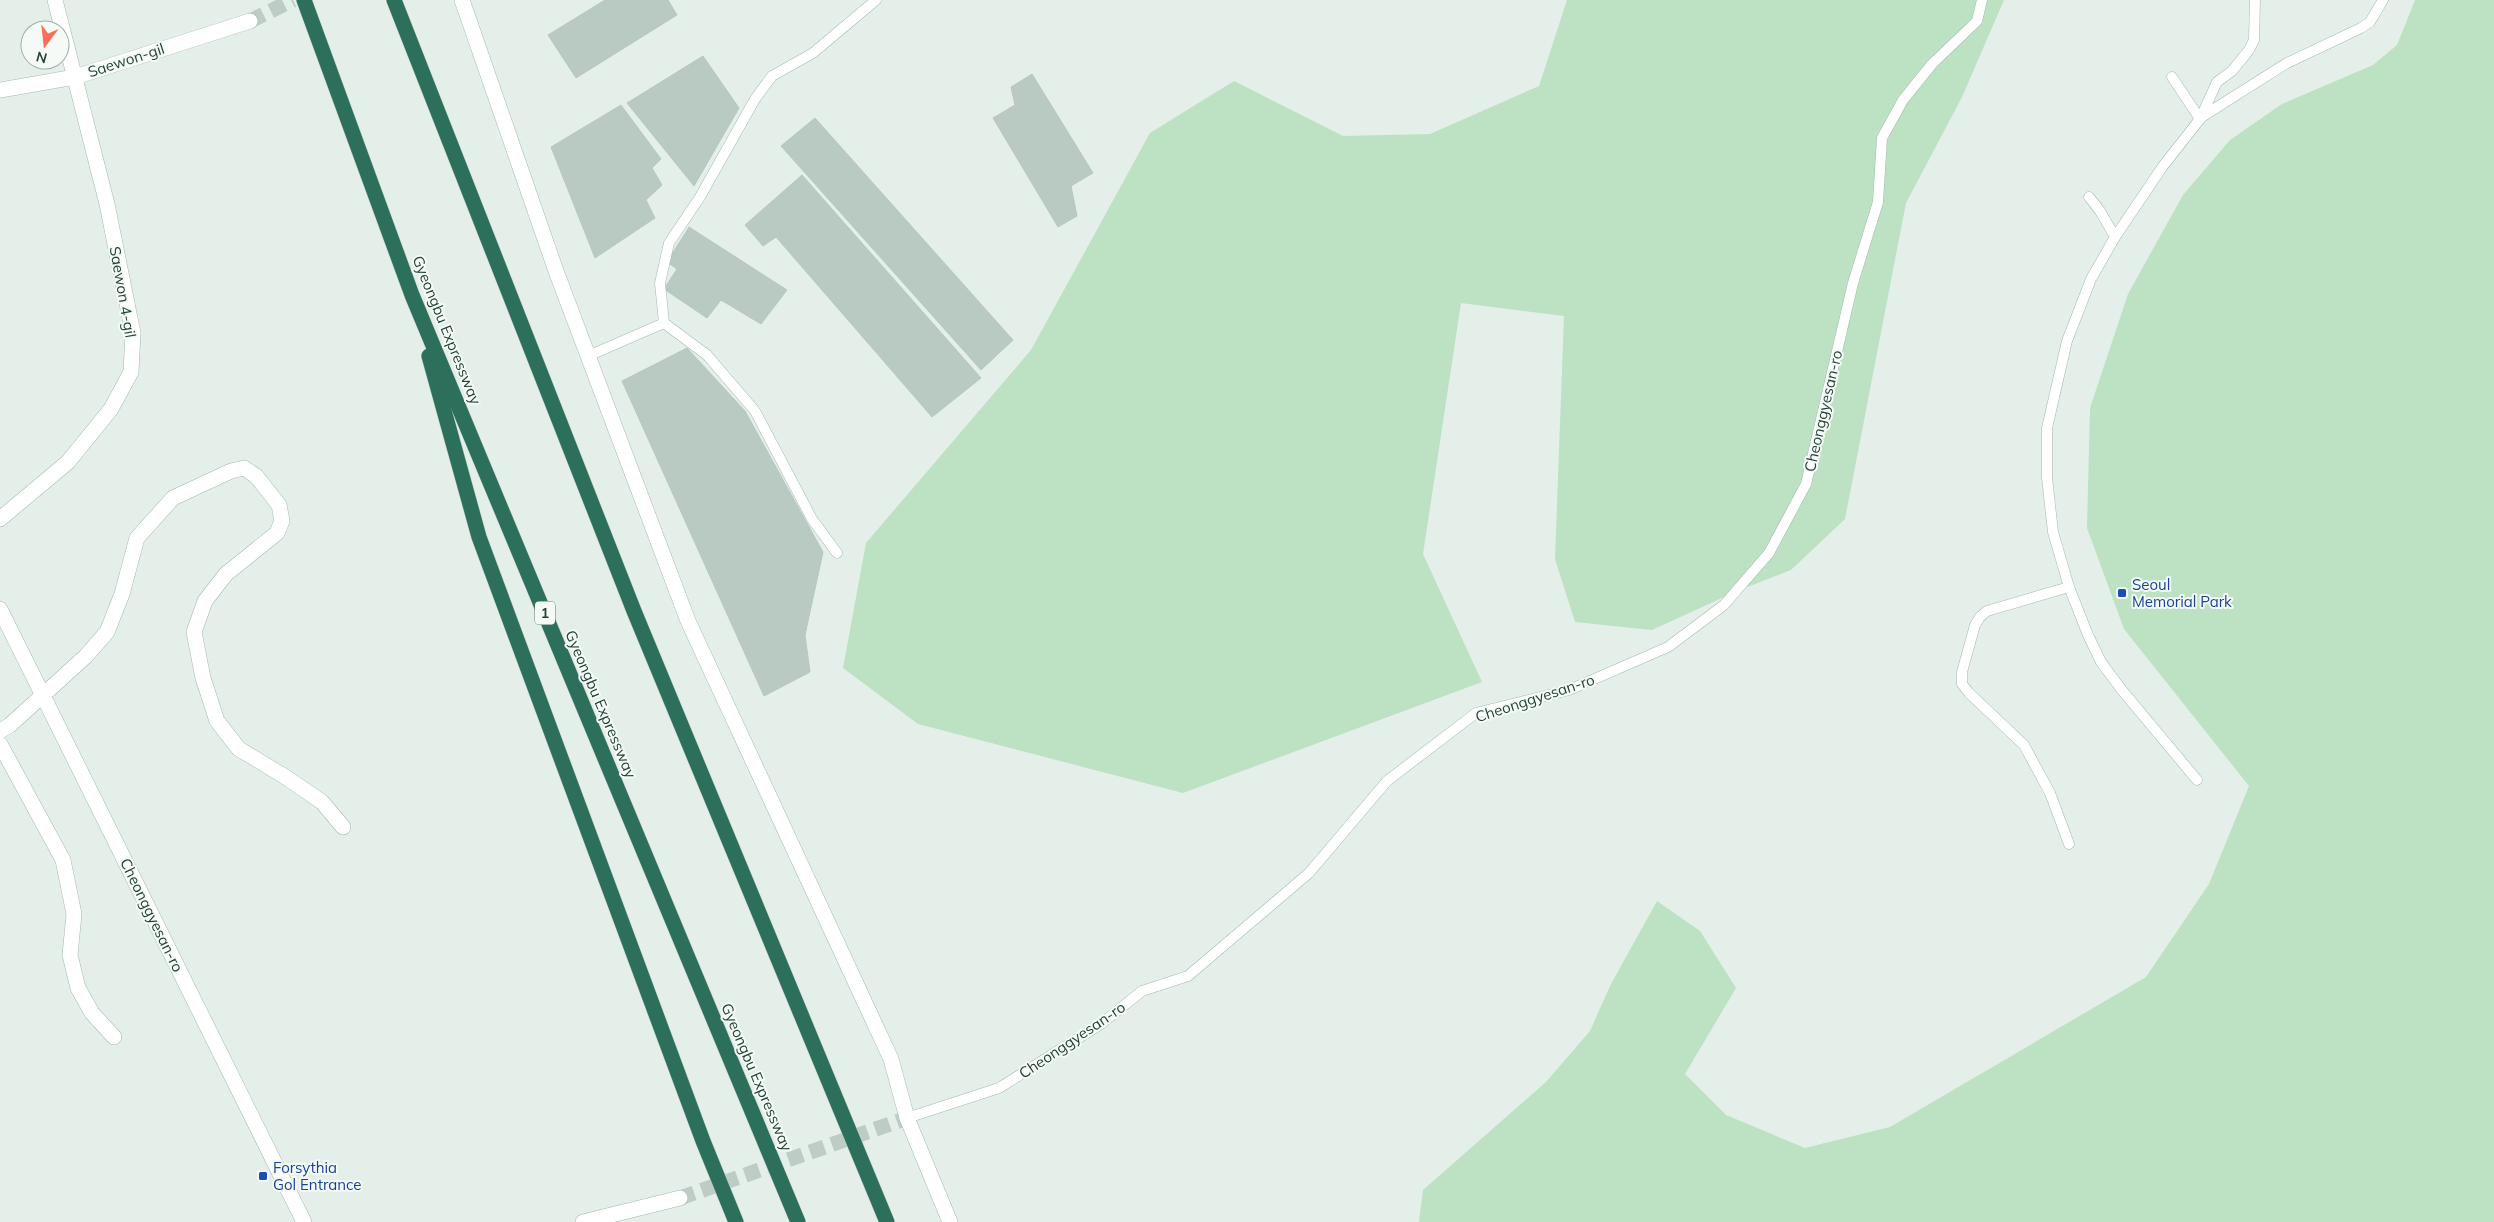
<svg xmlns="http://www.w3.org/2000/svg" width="2494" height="1222" viewBox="0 0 2494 1222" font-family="Mulish,sans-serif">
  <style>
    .green { fill: #bce1c3 }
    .building { fill: #b9cac2; stroke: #b6c9bf }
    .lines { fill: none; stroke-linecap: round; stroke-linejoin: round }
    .street-tunnel { stroke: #bdccc5; stroke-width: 15; stroke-dasharray: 15 8; stroke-linecap: butt }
    .lane-casing { stroke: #a6b8b0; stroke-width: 11 }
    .street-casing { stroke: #a6b8b0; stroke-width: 16 }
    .secondary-casing { stroke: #a2bbb0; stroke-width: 16 }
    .highway-casing { stroke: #c1cac7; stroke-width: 16 }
    .lane { stroke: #fff; stroke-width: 10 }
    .street { stroke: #fff; stroke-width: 15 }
    .secondary { stroke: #fff; stroke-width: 15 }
    .highway { stroke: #2c705c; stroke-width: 15 }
    .transit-dot { fill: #1a4fb4; stroke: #f5faf7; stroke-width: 2 }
    .labels { text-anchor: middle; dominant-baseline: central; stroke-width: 4; stroke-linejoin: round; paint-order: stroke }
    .shield { fill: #f5faf7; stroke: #617970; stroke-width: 1 }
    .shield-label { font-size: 14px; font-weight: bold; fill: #224236 }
    .street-label { font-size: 15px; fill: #224236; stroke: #f5faf7 }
    .transit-label { font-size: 15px; fill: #164399; stroke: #f5faf7; text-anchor: start }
  </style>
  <rect width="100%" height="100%" fill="#e4efe9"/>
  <g class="green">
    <path d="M1567,0h437l-42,97 -56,106 -61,316 -54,51 -54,21 -85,39 -77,-8 -20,-63 9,-243 -103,-13 -38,251 59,128 -299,111 -265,-69 -75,-56 23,-125 165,-193 119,-217 84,-52 109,55 87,-2 109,-48z"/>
    <path d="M2415,0h79v1222h-1075l4,-32 123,-108 44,-51 21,-47 46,-83 43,30 36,57 -51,86 41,41 79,33 85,-21 256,-150 63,-93 40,-98 -125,-157 -37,-101 3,-120 38,-114 55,-99 47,-55 52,-36 91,-39 24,-20z"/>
  </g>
  <g class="building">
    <path d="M605,0h63l9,15 -101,63 -28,-43z"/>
    <path d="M703,56l36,52 -45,78 -67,-83z"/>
    <path d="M1032,74l61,99 -22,13 6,30 -19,11 -65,-109 22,-13 -4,-18z"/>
    <path d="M621,105l40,54 -9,9 10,17 -16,15 9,18 -60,40 -44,-111z"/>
    <path d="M815,118l198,222 -32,30 -200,-224z"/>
    <path d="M802,175l179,203 -49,39 -156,-180 -13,9 -18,-21z"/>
    <path d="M689,227l98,63 -26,34 -40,-24 -14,18 -43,-29 13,-20 -10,-7z"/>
    <path d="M687,348l58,63 78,141 -18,83 5,37 -46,24 -142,-315z"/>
  </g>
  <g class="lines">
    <g class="street-tunnel">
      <path d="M250,21l43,-21"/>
      <path d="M680,1198l227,-80"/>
    </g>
    <defs>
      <g id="lane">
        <path d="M2172,77l28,42"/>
        <path d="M2200,118l87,-55 74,-35 9,-6 13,-22"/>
        <path d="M2089,197l11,14 15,26"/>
        <path d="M664,323l43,32 48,56 57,108 25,34"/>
        <path d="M588,356l76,-33 -4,-40 9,-40 31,-46 55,-98 17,-23 41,-23 63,-53"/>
        <path d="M2069,587l-82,24 -7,6 -5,8 -13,47v12l7,9 55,52 26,48 19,51"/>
        <path d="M2197,780l-76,-91 -20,-27 -13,-27 -19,-48 -16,-55 -6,-54v-50l20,-87 24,-62 24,-42 48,-71 37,-47 17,-37 15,-11 17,-21 5,-10 1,-40"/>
        <path d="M907,1118l92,-30 102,-64 41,-33 46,-15 121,-103 78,-92 89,-68 93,-23 99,-43 56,-42 45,-52 37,-69 47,-201 25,-81 4,-64 21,-38 29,-36 45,-43 5,-21"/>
      </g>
      <g id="street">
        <path d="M462,0l94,271 132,350 203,438 16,59 43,104"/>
        <path d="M0,90l75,-13 175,-56"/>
        <path d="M0,519l68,-57 43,-53 20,-37 2,-39 -26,-129 -52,-204"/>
        <path d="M0,731l10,-6 76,-69 21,-24 15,-38 15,-56 36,-40 58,-27 13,-3 12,8 23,29 3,16 -5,12 -51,41 -21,27 -11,31 9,46 14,43 22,28 45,27 38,26 21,25"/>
        <path d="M0,744l63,116 11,54 -4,41 8,33 14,25 22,24"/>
        <path d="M583,1222l97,-24"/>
      </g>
      <path id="secondary" d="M0,609l304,613"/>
      <g id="highway">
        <path d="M304,0l108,295 386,927"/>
        <path d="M394,0l240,611 253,611"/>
        <path d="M429,356l50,181 224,604 33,81"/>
      </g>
    </defs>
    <use href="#lane" class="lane-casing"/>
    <use href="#street" class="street-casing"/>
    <use href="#secondary" class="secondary-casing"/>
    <use href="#highway" class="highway-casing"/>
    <use href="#lane" class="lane"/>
    <use href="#street" class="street"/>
    <use href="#secondary" class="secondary"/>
    <use href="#highway" class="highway"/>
  </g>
  <g class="transit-dot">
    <rect x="2117" y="588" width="10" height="10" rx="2.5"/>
    <rect x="258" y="1171" width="10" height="10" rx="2.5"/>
  </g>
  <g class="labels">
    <rect class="shield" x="535" y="601.5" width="20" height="23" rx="4"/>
    <g class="shield-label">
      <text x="545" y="613">1</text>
    </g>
    <g class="street-label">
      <text transform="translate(126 60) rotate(-18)">Saewon-gil</text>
      <text transform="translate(123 292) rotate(80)">Saewon 4-gil</text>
      <text transform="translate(447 330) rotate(68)">Gyeongbu Expressway</text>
      <text transform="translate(1823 411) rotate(-77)">Cheonggyesan-ro</text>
      <text transform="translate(1535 698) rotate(-18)">Cheonggyesan-ro</text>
      <text transform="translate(601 704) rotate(67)">Gyeongbu Expressway</text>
      <text transform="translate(152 915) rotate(64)">Cheonggyesan-ro</text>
      <text transform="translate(1072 1040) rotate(-34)">Cheonggyesan-ro</text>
      <text transform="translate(757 1077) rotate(67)">Gyeongbu Expressway</text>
    </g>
    <g class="transit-label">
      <text x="2132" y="584">Seoul<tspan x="2132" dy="17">Memorial Park</tspan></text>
      <text x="273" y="1167">Forsythia<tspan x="273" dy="17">Gol Entrance</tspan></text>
    </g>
  </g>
  <g transform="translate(45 45) rotate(195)"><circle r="24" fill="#f5faf7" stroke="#a1b0aa"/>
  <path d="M0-4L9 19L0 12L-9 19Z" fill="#fa6f57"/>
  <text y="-8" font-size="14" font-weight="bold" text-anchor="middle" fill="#224236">N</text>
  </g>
</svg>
